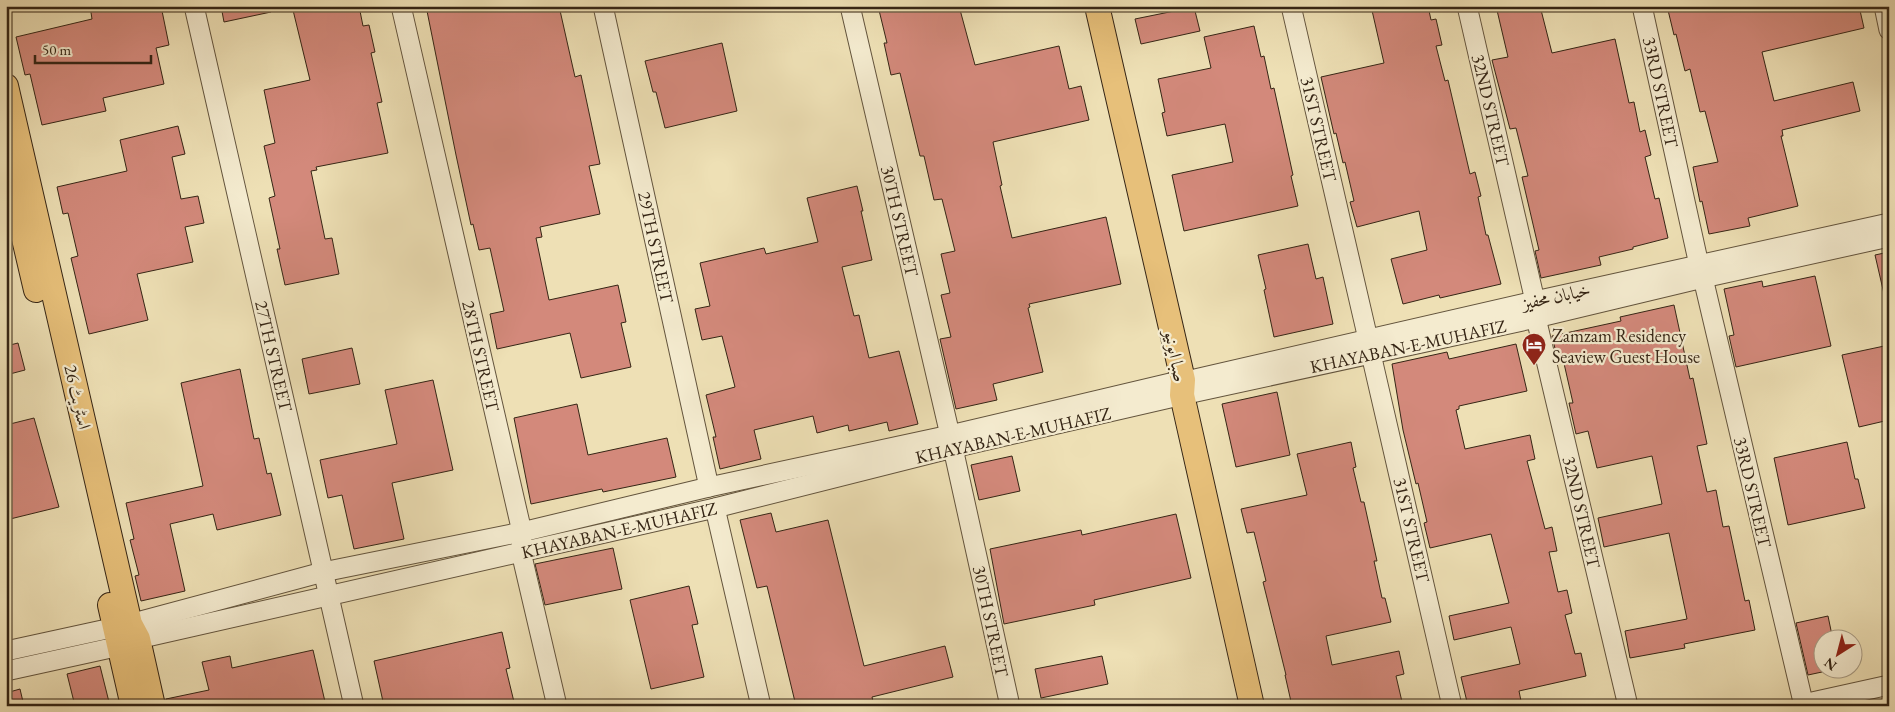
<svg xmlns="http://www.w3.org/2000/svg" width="1895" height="712" viewBox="0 0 1895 712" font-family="'EB Garamond',Amiri,serif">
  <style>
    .building { fill: #d3897b; stroke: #352515 }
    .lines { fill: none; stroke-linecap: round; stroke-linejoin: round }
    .minor-casing { stroke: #63543d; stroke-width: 21 }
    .major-casing { stroke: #352515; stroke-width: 26 }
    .minor { stroke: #f4ebcf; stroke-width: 19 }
    .major { stroke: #e7c07a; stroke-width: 24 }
    .labels { text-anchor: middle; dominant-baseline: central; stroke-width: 4.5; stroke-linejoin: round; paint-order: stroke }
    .street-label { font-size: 18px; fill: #352515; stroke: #f4ebcf }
    .poi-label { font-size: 18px; fill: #352515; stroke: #f4ebcf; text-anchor: start }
  </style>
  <rect width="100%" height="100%" fill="#eee0b5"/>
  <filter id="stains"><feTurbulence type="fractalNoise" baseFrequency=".004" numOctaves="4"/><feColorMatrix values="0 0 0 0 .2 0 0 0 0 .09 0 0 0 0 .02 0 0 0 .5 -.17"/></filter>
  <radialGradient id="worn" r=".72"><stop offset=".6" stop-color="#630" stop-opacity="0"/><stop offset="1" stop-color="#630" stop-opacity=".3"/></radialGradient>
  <g class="building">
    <path d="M90,6h71l8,39 -13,3 8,36 -61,14 3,13 -64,14 -12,-51 -5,1 -9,-38 76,-18z"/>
    <path d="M221,6h49l1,6 -47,10z"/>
    <path d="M292,6h67l4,20 6,-1 6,27 -4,1 11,49 -5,1 11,50 -72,14 1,3 -6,1 14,68 7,-1 7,36 -54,11 -8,-36h3l-11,-51 6,-2 -11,-50 11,-3 -11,-53 46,-10z"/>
    <path d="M426,6h133l16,71 6,-2 19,89 -11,2 11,48 -60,13 2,10 -6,1 13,62 69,-15 8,37 -5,1 10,44 -50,11 -11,-45 -73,16 -7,-35 14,-3 -14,-63 -11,2 -6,-26 -2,1 -15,-70z"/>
    <path d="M878,6h81l16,59 84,-19 10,43 12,-3 8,34 -96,22 9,43 -2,1 12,52 94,-21 15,67 -92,20 1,3 -2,1 15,64 -50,12 4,16 -41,9 -16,-70 11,-2 -10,-42 9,-2 -9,-39 14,-3 -13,-52 -8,1 -10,-44h-4l-20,-83 -9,2 -7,-32h3z"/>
    <path d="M1371,6h57l3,14 5,-1 6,26 -6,1 9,35 3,-1 22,94 5,-2 6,24 -3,1 8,38h2l13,49 -61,14 -1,-3 -36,9 -12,-45 36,-9 -8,-39 -62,16 -7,-25 4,-1 -9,-39 -2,1 -7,-30 -2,1 -13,-57 63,-14z"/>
    <path d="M1496,6h44l12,47 63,-14 14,64 5,-1 6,30 5,-2 6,25 -6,2 10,42 4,-1 9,40 -35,9v2l-34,8 2,8 -60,13 -6,-27 4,-1 -17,-73 6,-1 -12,-48 -6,1 -18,-69 16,-3z"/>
    <path d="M1667,6h192l5,22 -102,24 12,49 79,-19 7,29 -78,19 1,6h-2l17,70 -50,12 2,8 -41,8 -7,-33 -2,1 -7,-35 25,-5 -13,-51 -5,1 -10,-43 -5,2 -9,-37 -2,1z"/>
    <path d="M1194,7l6,24 -59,13 -6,-25z"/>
    <path d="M1254,26l7,31 3,-1 7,33 3,-1 19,87 -2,1 7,30 -114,25 -12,-56 61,-13 -8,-38 -58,12 -5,-23 3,-1 -7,-33 53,-11 -7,-31z"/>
    <path d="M722,43l15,68 -72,17 -9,-36h-3l-8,-31z"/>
    <path d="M178,126l7,28 -13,3 9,42 17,-3 6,27 -19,4 8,35 -56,12 11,46 -59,14 -18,-76 7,-2 -10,-43 -5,1 -6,-27 70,-16 -7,-31z"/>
    <path d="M857,186l6,25h-2l11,49 -30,7 12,49 5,-1 10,43 30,-7 19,73 -29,7 -2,-9 -38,9 -1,-6 -31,8 -4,-17 -59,14 7,29 -41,10 -7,-32h3l-10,-42 29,-8 -13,-51 -20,4 -7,-31 15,-3 -10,-43 64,-15 2,6 52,-12 -11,-44z"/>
    <path d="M1308,244l8,35 7,-2 10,47 -59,13 -10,-47 2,-1 -8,-34z"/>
    <path d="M1889,252v42h-5l-9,-39z"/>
    <path d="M1815,276l16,70 -95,21 -7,-31 5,-1 -10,-46 38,-8 1,6z"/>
    <path d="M1674,305l16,74 3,-1 14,66 -10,2 10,46 9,-2 7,37 6,-1 16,75 4,-1 6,30 -71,14 1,4 -55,10 -5,-27 62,-12 -18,-86 -65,14 -6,-29 64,-14 -10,-48 -55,12 -9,-37 -12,3 -7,-31h4l-10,-44 -5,2 -6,-25 69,-15 -1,-4z"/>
    <path d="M18,343l7,27 -19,5v-29z"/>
    <path d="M1516,344l11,47 -68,15v3l-3,1 9,39 65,-14 5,24 -8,2 18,68 7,-2 5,24 -8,1 9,40 9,-2 5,23 -7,2 10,39 6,-1 5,23 -67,15 3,15h-54l-7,-29 59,-13 -9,-37 -57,13 -5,-24 60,-13 -18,-69 -61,14 -6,-25 3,-1 -9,-39 -2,1 -13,-54 -11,-66 55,-12 2,7z"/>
    <path d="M1889,345v75l-30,7 -17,-72z"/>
    <path d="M352,348l8,36 -51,10 -7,-35z"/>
    <path d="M240,369l14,70 5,-1 8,36 4,-1 10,42 -64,15 -4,-16 -43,10 15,67 -44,10 -6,-25 4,-1 -9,-35 4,-1 -8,-36 77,-17 -22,-103z"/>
    <path d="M433,380l20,90 -61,13 12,56 -50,10 -12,-54 -14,3 -8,-38 77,-16 -12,-54z"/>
    <path d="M1277,392l13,63 -54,12 -14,-63z"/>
    <path d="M577,404l11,51 79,-17 9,39 -73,15 -1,-3 -71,15 -17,-86z"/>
    <path d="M34,418l25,89 -53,13v-95z"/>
    <path d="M1351,442l5,25 -3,1 8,34h3l13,59h-3l8,37h3l6,24 -65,14 6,29 67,-14 5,23 -8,2 7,30h-111l-7,-31h1l-23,-93 3,-1 -12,-49 -7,1 -6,-24 66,-14 -10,-41z"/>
    <path d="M1847,442l8,37h3l7,29 -77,17 -14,-67z"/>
    <path d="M1012,456l8,35 -41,9 -8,-35z"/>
    <path d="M771,513l5,19 52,-12 36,146 81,-20 8,31 -81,20 2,9h-78l-29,-120 -10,2 -17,-68z"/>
    <path d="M1176,514l15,64 -97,22 1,5 -91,19 -14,-75 91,-19 1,5z"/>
    <path d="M613,548l9,41 -77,16 -10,-41z"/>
    <path d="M689,586l9,38 -6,1 12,52 -53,12 -21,-89z"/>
    <path d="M1828,616l5,24h-11v32l-14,3 -12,-52z"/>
    <path d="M502,632l8,36 -4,1 9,37h-131l-10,-45z"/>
    <path d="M313,650l13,56h-160v-7l43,-9 -7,-28 28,-6 2,12z"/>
    <path d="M1102,656l6,28 -67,14 -6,-29z"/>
    <path d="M100,666l10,40h-35l-8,-32z"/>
    <path d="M20,689l4,17h-18v-13z"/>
  </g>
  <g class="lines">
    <defs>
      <g id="minor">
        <path d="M194,6l160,700"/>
        <path d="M401,6l121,526 -1,20 36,154"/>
        <path d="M603,6l106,481"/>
        <path d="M850,6l100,429"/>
        <path d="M1291,6l77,333"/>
        <path d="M1467,6l68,295"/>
        <path d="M1642,6l57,259"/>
        <path d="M1884,6l5,24"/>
        <path d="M1703,278l101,428"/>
        <path d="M1536,318l92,388"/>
        <path d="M1371,354l81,352"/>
        <path d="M953,448l57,258"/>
        <path d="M715,508l46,198"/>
        <path d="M6,651l124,-27 193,-52 199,-40 187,-45 241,-52 233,-55 12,-1 340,-78 354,-78"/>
        <path d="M6,671l114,-25 18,-7 577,-131 238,-60 243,-56 340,-74 167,-40 186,-41"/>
        <path d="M1803,704l86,-19"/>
      </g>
      <g id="major">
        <path d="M1097,6l86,374 -1,15 70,311"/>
        <path d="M6,86l124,538 8,15 15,67"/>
        <path d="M6,162l30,128"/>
        <path d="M110,605l23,101"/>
      </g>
    </defs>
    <use href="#minor" class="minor-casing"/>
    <use href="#major" class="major-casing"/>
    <use href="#minor" class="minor"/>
    <use href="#major" class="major"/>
  </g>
  <defs>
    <symbol id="hotel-pin" viewBox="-11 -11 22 30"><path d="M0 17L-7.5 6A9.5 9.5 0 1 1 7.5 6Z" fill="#8f2418" stroke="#f4ebcf"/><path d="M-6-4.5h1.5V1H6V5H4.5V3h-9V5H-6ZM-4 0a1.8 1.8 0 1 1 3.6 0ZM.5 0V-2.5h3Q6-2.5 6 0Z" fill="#fff"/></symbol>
  </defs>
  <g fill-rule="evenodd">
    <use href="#hotel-pin" x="1520" y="331" width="28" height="38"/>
  </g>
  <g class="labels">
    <g class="street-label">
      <text transform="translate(1661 92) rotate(78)">33RD STREET</text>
      <text transform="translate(1491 110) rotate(77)">32ND STREET</text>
      <text transform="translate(1319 129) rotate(77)">31ST STREET</text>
      <text transform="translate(900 221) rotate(77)">30TH STREET</text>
      <text transform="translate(656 247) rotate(78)">29TH STREET</text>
      <text transform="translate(1556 296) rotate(-12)">خیابان محفیز</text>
      <text transform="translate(1408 346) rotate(-12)">KHAYABAN-E-MUHAFIZ</text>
      <text transform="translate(274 356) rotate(77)">27TH STREET</text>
      <text transform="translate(481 356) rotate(77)">28TH STREET</text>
      <text transform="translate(1176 356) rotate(79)">صبا ایونیو</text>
      <text transform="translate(78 397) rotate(77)">اسٹریٹ 26</text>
      <text transform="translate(1013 435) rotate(-13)">KHAYABAN-E-MUHAFIZ</text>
      <text transform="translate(1753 492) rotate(77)">33RD STREET</text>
      <text transform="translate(1582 512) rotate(77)">32ND STREET</text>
      <text transform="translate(619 530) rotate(-13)">KHAYABAN-E-MUHAFIZ</text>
      <text transform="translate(1412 530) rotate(77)">31ST STREET</text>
      <text transform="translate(991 621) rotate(78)">30TH STREET</text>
    </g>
    <g class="poi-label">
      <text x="1552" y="335">Zamzam Residency<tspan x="1552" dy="21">Seaview Guest House</tspan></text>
    </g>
  </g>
  <rect width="1895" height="712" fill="none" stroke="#eee0b5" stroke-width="25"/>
  <rect x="8" y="8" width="1880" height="697" fill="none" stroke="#352515" stroke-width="2.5"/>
  <rect x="12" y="12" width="1870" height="687" fill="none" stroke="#352515"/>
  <g transform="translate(1838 654) rotate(216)"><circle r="24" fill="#f4ebcf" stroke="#a89c85"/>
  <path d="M0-4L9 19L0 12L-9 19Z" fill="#8f2418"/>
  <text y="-8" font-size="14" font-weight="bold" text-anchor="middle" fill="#352515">N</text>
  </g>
  <path d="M35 55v8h116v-8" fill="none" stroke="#352515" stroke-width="2.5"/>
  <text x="42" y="55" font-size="15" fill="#352515" stroke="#f4ebcf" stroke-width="4" paint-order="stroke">50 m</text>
  <rect width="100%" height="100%" filter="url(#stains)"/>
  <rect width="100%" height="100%" fill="url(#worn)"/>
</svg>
